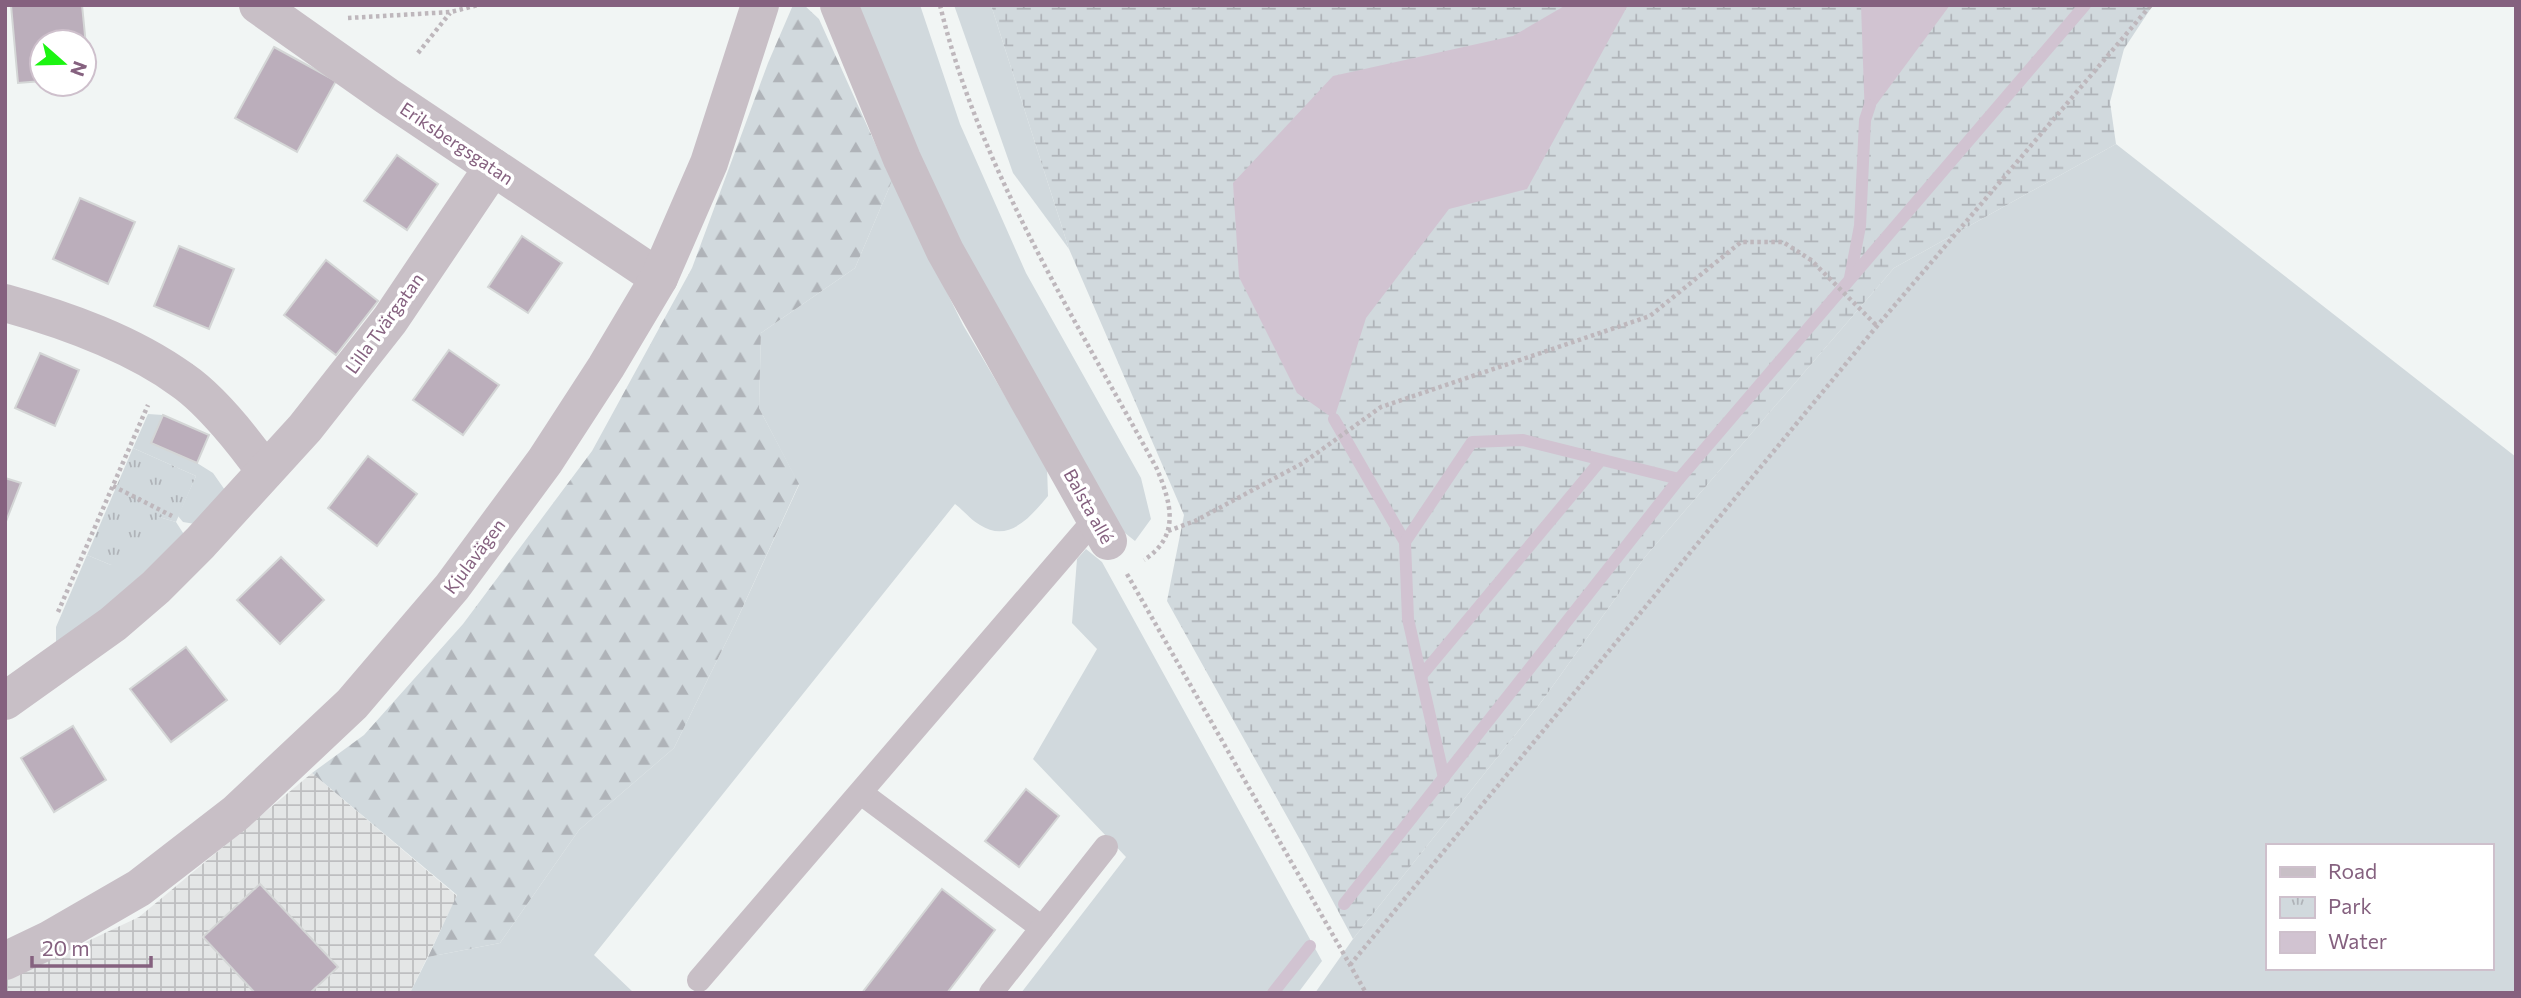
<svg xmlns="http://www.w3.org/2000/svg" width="2521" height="998" viewBox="0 0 2521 998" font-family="Commissioner,sans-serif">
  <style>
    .industrial { fill: url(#industrial-grid) }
    .grass { fill: #d1d9dd; fill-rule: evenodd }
    .forest { fill: url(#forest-firs) }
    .wetland { fill: url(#wetland-marsh) }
    .park { fill: url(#park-tufts) }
    .water { fill: #d1c3d1 }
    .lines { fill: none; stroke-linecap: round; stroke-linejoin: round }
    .stream { stroke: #d1c3d1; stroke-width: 12 }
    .building { fill: #bbaebb; stroke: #d4d6d6; stroke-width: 2 }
    .path { stroke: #beb7bc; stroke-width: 4.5; stroke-dasharray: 3.5 3.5; stroke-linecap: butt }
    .service { stroke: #c8bfc6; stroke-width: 24 }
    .minor { stroke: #c8bfc6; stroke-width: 38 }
    .tertiary { stroke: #c8bfc6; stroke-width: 38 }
    .labels { text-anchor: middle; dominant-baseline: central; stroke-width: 7; stroke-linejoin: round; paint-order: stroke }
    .street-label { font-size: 18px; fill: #85617f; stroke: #fff }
  </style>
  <defs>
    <pattern id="industrial-grid" width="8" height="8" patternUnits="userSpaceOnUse" patternTransform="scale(1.75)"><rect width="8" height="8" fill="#e4e6e6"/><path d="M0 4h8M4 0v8" fill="none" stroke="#bebec0"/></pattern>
    <pattern id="forest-firs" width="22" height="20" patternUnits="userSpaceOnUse" patternTransform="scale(1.75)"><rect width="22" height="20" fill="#d1d9dd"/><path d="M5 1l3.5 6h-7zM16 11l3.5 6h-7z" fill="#afb3b8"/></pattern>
    <pattern id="wetland-marsh" width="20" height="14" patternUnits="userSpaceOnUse" patternTransform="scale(1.75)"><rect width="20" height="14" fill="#d1d9dd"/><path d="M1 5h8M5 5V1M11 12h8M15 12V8" fill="none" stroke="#afb3b8"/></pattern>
    <pattern id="park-tufts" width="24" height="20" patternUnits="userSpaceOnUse" patternTransform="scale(1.75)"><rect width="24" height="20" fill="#d1d9dd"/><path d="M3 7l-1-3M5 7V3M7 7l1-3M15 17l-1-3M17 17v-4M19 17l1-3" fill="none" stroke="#afb3b8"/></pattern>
  </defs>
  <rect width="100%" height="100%" fill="#f1f5f4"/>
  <path class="industrial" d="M312,773l145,123 -47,97h-405v-13l134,-63z"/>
  <g class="grass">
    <path d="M858,5h62l40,119 66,149 115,205 10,41 -16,22 -15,-12 -163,-292 -40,-88z"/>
    <path d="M954,5h37l78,244 -56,-76z"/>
    <path d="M2116,144l400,313v536h-1201l38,-54 189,-238 103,-144 249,-289zM2267,846h224v122h-224z"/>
    <path d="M892,181l71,144 84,142 1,29c-17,20 -39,48 -68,29 -9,-5 -17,-15 -25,-21l-361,451 40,38h-224l18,-36 72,-14 79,-113 95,-82 61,-124 64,-139 -40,-77 2,-75 94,-65z"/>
    <path d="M148,414l15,1 -11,28 45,20 16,10 14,20 -32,31 -12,-2 -5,-6 18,-40 -63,-28z"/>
    <path d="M159,517l17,5 9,14 -91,81 -38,27v-17l31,-72 24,10z"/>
    <path d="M1086,549l16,13 220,399 -24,32h-277l105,-136 -93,-98 64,-110 -25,-26 5,-64z"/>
  </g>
  <path class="forest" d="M793,5h11l15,14 73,162 -37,87 -94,65 -2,75 40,76 -64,140 -61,124 -95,82 -79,113 -72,14 29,-62 -145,-122 52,-38 99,-111 129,-173 100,-183 76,-205z"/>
  <path class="wetland" d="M991,5h1162l-29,44 -14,53 6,42 -222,124 -249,289 -103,144 -189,238 -49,-92 -137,-246 17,-86 -115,-266z"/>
  <path class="park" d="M133,448l63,28 -20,46 -17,-5 -23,43 -25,5 -24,-10z"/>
  <g class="water">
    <path d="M1566,5h62l-101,184 -78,20 -83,109 -32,101 -37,-26 -58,-116 -6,-94 100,-107 180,-40z"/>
    <path d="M1861,5h89l-85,115z"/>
  </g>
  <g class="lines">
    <g class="stream">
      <path d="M1850,278l10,-52 5,-106 5,-15"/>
      <path d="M1334,419l71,123"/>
      <path d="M1421,676l180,-216"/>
      <path d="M1444,778l-36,-159 -3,-77 67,-100 51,-2 156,39"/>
      <path d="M1344,904l335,-425 406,-474"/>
      <path d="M1273,993l37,-47"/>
    </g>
  </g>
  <g class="building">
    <path d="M11,5h71l7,71 -5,1v-35h-42v39l-24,2z"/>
    <path d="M274,47l62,34 -39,71 -62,-34z"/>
    <path d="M397,155l41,29 -31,46 -43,-29z"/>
    <path d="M80,198l55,24 -27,62 -55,-25z"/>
    <path d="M522,236l40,27 -34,50 -40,-26z"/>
    <path d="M179,246l55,23 -25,60 -55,-23z"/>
    <path d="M326,260l52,41 -42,54 -52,-40z"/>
    <path d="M449,350l50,35 -36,50 -50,-35z"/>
    <path d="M40,353l39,17 -24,56 -40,-18z"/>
    <path d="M163,415l46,20 -12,28 -46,-20z"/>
    <path d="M368,456l49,38 -40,52 -49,-38z"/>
    <path d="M5,478l16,5 -16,41z"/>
    <path d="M281,557l43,43 -44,44 -43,-44z"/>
    <path d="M186,647l41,53 -56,42 -41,-53z"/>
    <path d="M73,726l33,54 -52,32 -33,-54z"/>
    <path d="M1026,789l33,27 -40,51 -34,-26z"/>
    <path d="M260,884l78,83 -28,26h-55l-52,-56z"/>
    <path d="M942,889l53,41 -48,63h-85z"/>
  </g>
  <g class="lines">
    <g class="path">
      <path d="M940,5c39,164 137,317 217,464 14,34 24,67 -13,91"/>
      <path d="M348,18l103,-6 27,-7"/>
      <path d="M418,53l32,-40"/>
      <path d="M113,486l59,30"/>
      <path d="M1168,531l27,-10 108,-58 78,-56 269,-91 91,-74h42l28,18 66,66"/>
      <path d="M1127,574l239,419"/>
      <path d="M58,612l90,-207"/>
      <path d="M1350,965l527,-639 274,-321"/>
    </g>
    <g class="service">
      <path d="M861,793l181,135"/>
      <path d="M699,980l397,-462"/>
      <path d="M991,993l115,-146"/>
    </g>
    <g class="minor">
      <path d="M258,5l129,91 272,182"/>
      <path d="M839,5l63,154 43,92 163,290"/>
      <path d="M5,303c61,17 126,40 177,77 29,20 63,63 83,91"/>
      <path d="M5,701l108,-77 43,-37 44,-44 105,-115 85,-108 103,-153"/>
    </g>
    <path class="tertiary" d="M5,961l44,-21 90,-52 97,-75 116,-109 100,-117 93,-126 61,-94 53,-89 50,-115 51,-158"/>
  </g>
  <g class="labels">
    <g class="street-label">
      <text transform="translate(457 143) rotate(34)">Eriksbergsgatan</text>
      <text transform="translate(384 323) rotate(-54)">Lilla Tvärgatan</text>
      <text transform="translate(1089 506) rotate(61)">Balsta allé</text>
      <text transform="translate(474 556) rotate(-53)">Kjulavägen</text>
    </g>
  </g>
  <rect width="2521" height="998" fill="none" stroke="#85617f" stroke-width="14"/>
  <rect x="2266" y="844" width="228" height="126" fill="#ffffff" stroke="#cec0cc" stroke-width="2"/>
  <rect x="2280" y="867" width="35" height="10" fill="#c8bfc6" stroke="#cec0cc" stroke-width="2"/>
  <text x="2328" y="879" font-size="21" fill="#85617f">Road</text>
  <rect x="2280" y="897" width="35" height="21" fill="url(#park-tufts)" stroke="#cec0cc" stroke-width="2"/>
  <text x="2328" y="914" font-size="21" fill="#85617f">Park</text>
  <rect x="2280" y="932" width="35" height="21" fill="#d1c3d1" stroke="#cec0cc" stroke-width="2"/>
  <text x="2328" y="949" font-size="21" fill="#85617f">Water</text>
  <g transform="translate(63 63) rotate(110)"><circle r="33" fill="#ffffff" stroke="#cec0cc" stroke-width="2"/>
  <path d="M0-5L12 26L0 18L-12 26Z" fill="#1cf412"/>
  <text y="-10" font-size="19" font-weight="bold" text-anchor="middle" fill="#85617f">N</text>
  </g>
  <path d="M32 956v10h119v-10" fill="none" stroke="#85617f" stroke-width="3.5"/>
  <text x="42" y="956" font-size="21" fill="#85617f" stroke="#ffffff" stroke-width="5" paint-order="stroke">20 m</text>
</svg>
